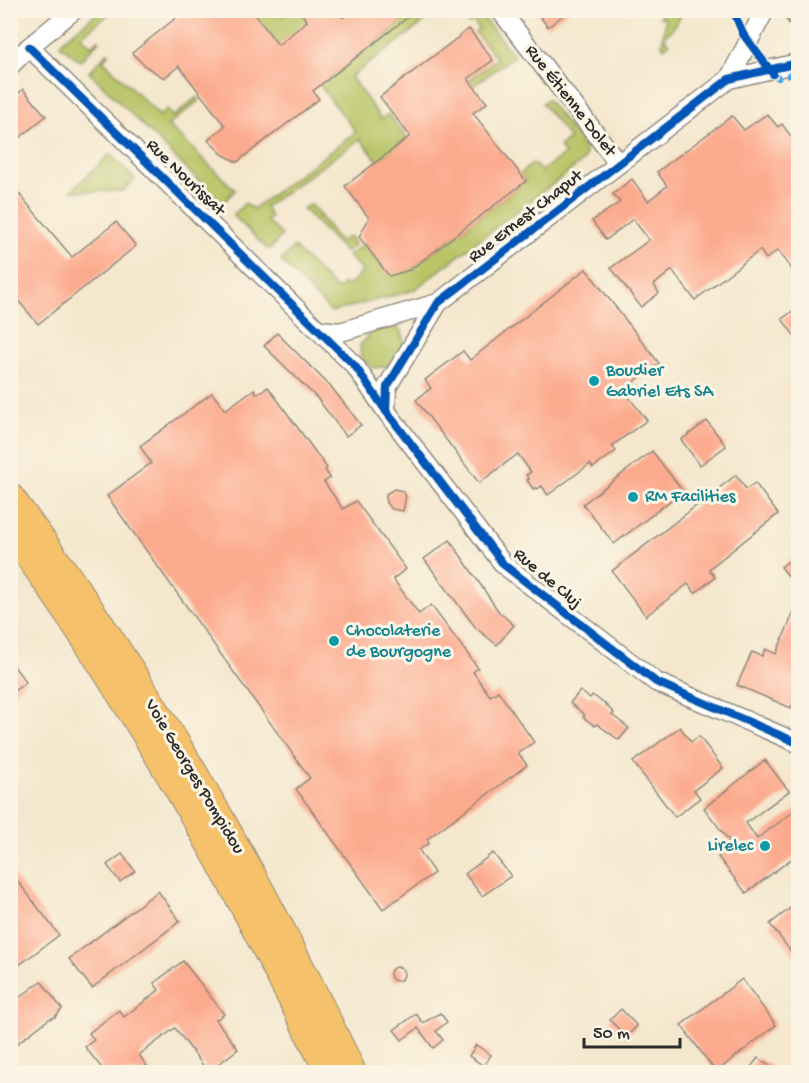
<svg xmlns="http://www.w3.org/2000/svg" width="809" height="1083" viewBox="0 0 809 1083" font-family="'Gochi Hand',sans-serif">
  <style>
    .green { fill: #b8c466; stroke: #727848; stroke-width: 1.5 }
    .building { fill: #fcaa8e }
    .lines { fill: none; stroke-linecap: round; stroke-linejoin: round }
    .minor-casing { stroke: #90897c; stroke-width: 21 }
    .major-casing { stroke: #90897c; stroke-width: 26 }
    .highway-casing { stroke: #90897c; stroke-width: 28 }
    .minor { stroke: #fff; stroke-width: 18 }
    .major { stroke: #f5c16b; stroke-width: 22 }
    .highway { stroke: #f5c16b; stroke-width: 26 }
    .quiet { stroke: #3ea3eb; stroke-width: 6; stroke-dasharray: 12 6; stroke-linecap: butt }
    .cycleway-casing { stroke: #fcf5e5; stroke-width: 11 }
    .cycleway { stroke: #0057b8; stroke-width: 8 }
    .culture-dot { fill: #0f9aa8; stroke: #fcf5e5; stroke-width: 2 }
    .labels { text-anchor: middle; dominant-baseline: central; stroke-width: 6; stroke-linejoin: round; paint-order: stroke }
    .street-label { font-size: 18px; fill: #2b2b2b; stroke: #fcf5e5 }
    .culture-label { font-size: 18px; fill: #0d838f; stroke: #fcf5e5; text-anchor: start }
  </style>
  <rect width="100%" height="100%" fill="#fcf5e5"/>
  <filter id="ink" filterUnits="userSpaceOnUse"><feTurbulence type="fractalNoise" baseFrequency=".0167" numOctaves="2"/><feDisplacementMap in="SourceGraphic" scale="12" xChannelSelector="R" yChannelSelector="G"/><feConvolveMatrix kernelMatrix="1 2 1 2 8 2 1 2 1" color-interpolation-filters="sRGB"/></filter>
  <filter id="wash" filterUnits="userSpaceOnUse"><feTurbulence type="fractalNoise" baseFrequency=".008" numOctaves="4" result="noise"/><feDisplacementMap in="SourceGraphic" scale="24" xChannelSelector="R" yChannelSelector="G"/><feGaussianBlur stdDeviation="1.35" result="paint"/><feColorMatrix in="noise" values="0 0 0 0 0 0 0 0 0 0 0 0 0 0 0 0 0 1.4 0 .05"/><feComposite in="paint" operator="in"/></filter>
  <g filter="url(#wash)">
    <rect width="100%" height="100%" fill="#f4e7cd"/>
    <g class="green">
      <path d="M100,11h13l-32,25 10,10 7,-6 1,1 -19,20 -20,-16 2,-4z"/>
      <path d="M252,11h25l4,5 8,-5h17l-4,3 5,7 21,58 89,-68h22l-88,66 30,42 7,-5 19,24 -29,23 -18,-22 -95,68 6,10 -4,4 15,14 -11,13 -4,1 -34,-34 12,-12 8,6 103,-77 -52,-67 -8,4z"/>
      <path d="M469,11h9l36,45 -44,32 -4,-5 31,-24 -22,-27 4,-3 -6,-8 -4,3 -4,-4z"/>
      <path d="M663,11h21l-13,20 -7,6 5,7 -5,4 -2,-3 3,-21v-6l-6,-1z"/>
      <path d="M108,52l1,2 -6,6 57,56 7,-7 6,8 24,-20 3,3 -32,25 67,65 -13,14 -133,-132z"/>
      <path d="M547,99l37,48 2,7 -2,6 -170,130 -83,22 -50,-51 13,-14 43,43 7,-6 4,2 15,-15 -15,-15 16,-13 25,32 21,-5 116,-89 -6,-7 13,-11 8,8 24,-17 -6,-8 11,-7 -28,-36z"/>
      <path d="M110,154l25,25 -12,12h-52z"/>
      <path d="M311,204l29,38 9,-6 6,8 -10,8 -42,-43z"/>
      <path d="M395,325l6,7 4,14 -16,20 -16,2 -12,-9 -1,-14 13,-14z"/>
    </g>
    <g id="blocks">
      <g class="building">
        <path d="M186,10h66l26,35 29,-24 -8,-11h38l6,8 10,-8h64l-104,81 6,8 -82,63 -15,-8 -14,-14 17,-14 -46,-60 -15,12 -19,-12 -13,-13z"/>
        <path d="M535,10h35l-22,17z"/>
        <path d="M469,29l24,31 -25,19 19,24 -14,10 53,68 -116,89 -21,6 -30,-39 10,-19 -24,-32 65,-50 -30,-39z"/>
        <path d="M23,89l23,27 -36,30v-44z"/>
        <path d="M767,114l11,13 4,-3 16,22v132l-20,-28 -12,9 -6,-9 -65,50 -23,-30 -18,15 5,8 -18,14 -30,-39 38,-28 -16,-21 -27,21 -14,-19 28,-19 -7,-8 19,-15 16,22 19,-15 -10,-14 75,-56 12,14z"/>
        <path d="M10,183l62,74 44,-35 20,24 -98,78 -28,-33z"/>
        <path d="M586,269l73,94 -36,27 24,30 -35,26 4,5 -23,17 -3,-4 -42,31 -6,-9 -5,3 -2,-2 -2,2 -6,-9 2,-1 -3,-4 5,-3 -13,-18 -39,29 -63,-83 15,-12 -6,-8 38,-29 7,9z"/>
        <path d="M798,307v34l-16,-22z"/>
        <path d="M277,333l55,55 29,37 -15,11 -29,-38 -53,-52z"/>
        <path d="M268,387l59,81 -2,2 5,8 -6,4 19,27 13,-8 50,68 -13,10 26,35 12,-9 47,63 -5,4 17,24 8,-5 36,51 -16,11 9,12 -100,74 2,4 -10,7 15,23 -51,36 -87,-120 14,-11 -203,-282 44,-33 -11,-17 72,-53 13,17 29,-21 3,5z"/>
        <path d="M707,421l19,25 -26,19 -19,-25z"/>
        <path d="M652,451l31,40 -69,53 -31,-40z"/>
        <path d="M736,475l10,14 9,-6 23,31 -69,55 6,8 -20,16 -7,-9 -42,32 -34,-45z"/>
        <path d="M394,489l8,2 4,5 -3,15 -11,-2 -6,-6v-9z"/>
        <path d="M450,540l49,72 15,13 -17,20 -21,-17 -52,-69z"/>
        <path d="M798,554v35l-17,-22z"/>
        <path d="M798,602v88l-7,18 -54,-23 15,-33 10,4 3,-7 11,5z"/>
        <path d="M10,661l16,21 -16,12z"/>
        <path d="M580,691l10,7 2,-3 12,8 10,10 -2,2 17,13 -10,12 -22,-16 -2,2 -12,-9 2,-2 -15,-12z"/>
        <path d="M680,727l11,15 8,-6 24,32 -29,22 6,8 -25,19 -42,-55z"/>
        <path d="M765,760l24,31 -43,32 11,16 41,-31v46l-52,39 -28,-36 15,-11 -29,-38z"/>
        <path d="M493,853l18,23 -29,20 -17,-22z"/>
        <path d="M122,854l13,17 -15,11 -13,-17z"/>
        <path d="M10,871l49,64 -49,37z"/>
        <path d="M158,891l22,30 -88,67 -23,-29z"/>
        <path d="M793,906l5,7v48l-28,-37z"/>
        <path d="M183,961l41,53 -8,6 22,29 -30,23 -33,-44 -36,27 12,17h-46l-20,-25 9,-7 -5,-7 30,-23 5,7 35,-27 -5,-7z"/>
        <circle cx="397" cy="974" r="7"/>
        <path d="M742,979l34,46 -60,47 -35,-47z"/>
        <path d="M41,981l21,28 -7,8 -6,2 -39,30v-44z"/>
        <path d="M621,1009l16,17 -11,11 -16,-17z"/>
        <path d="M440,1013l7,9 -11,9 7,9 -10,8 -15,-20 -16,12 -8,-10 22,-16 7,9z"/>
        <path d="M476,1045l15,10 -7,11 -15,-10z"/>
        <path d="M758,1058l6,4h2l12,10h-38l10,-4z"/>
      </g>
    </g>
  </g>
  <g filter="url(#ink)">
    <use href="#blocks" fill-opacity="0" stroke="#90897c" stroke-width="1.5"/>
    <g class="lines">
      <defs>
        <g id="minor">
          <path d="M500,10l119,154"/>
          <path d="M29,47l326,319 31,45 118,154 152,117 142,61"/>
          <path d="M10,66l19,-19 45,-37"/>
          <path d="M729,79l36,-69"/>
          <path d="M320,330l20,2 98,-29"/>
          <path d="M386,411l1,-24 51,-84 291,-224 69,-16"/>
        </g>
        <path id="major" d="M795,10l3,5"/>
        <g id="highway">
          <path d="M10,496c134,178 248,376 343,576"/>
          <path d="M10,531c66,91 126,186 182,283 49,84 92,172 136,258"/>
        </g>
      </defs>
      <use href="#minor" class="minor-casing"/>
      <use href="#major" class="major-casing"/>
      <use href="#highway" class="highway-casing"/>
      <use href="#minor" class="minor"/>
      <use href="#major" class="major"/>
      <use href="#highway" class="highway"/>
      <path class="quiet" d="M771,72l7,6 20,-5"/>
      <defs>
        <g id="cycleway">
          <path d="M733,10l10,24 30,40"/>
          <path d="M29,47l326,319 31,45 118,154 152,117 142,61"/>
          <path d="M386,411l1,-24 51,-84 291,-224 69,-16"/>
        </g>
      </defs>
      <use href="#cycleway" class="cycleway-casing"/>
      <use href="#cycleway" class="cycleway"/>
    </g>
  </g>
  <g class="culture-dot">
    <circle cx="594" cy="381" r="6"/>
    <circle cx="633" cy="497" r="6"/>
    <circle cx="334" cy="641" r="6"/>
    <circle cx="765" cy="846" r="6"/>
  </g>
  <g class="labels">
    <g class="street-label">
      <text transform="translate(570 101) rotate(52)">Rue Étienne Dolet</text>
      <text transform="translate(185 178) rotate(44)">Rue Nourissat</text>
      <text transform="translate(526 217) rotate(-38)">Rue Ernest Chaput</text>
      <text transform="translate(547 579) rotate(40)">Rue de Cluj</text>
      <text transform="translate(194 777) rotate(59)">Voie Georges Pompidou</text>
    </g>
    <g class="culture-label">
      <text x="606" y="371">Boudier<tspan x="606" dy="21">Gabriel Ets SA</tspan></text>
      <text x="645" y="497">RM Facilities</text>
      <text x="346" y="631">Chocolaterie<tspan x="346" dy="21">de Bourgogne</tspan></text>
      <text x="753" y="846" text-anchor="end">Lirelec</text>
    </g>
  </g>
  <rect width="809" height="1083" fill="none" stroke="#fcf5e5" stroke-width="36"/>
  <path d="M584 1038v9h96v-9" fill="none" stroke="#2b2b2b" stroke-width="3"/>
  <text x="593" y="1038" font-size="18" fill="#2b2b2b" stroke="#fcf5e5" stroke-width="4.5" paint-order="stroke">50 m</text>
</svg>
